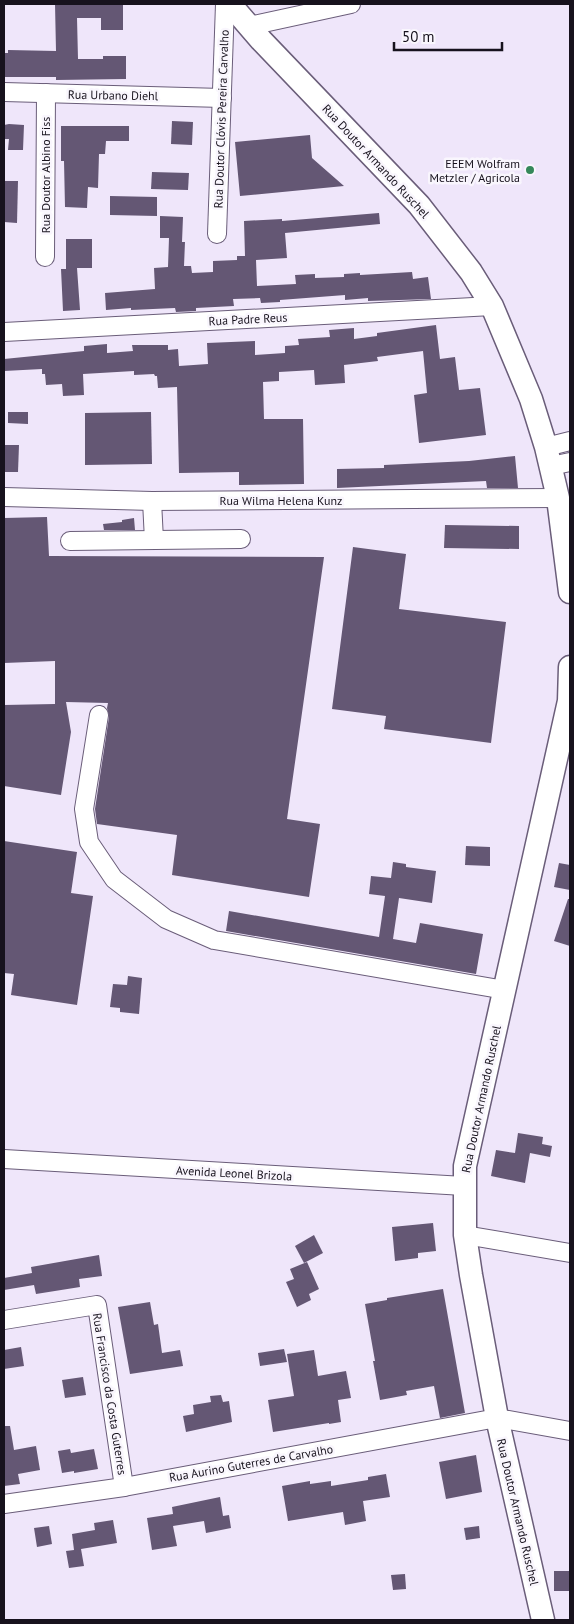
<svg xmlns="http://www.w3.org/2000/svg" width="574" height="1624" viewBox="0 0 574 1624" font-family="'PT Sans',sans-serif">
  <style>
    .building { fill: #645774 }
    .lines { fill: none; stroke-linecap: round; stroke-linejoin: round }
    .minor-casing { stroke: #6a5d79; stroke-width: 20 }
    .major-casing { stroke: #6a5d79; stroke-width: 25 }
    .minor { stroke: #fff; stroke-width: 18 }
    .major { stroke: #fff; stroke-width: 22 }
    .poi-dot { fill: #35885a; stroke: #f9f6fd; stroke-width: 2 }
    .labels { text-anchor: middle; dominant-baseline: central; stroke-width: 5; stroke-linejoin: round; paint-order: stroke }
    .street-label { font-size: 12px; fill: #17121d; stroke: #f9f6fd }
    .poi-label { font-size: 12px; fill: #17121d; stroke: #f9f6fd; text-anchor: end }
  </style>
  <rect width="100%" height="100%" fill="#efe6fa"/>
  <g class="building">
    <path d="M55,4h68v26h-22v-12h-24l1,41h25v-3h23v23l-70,1v-3h-52v-24h4v-3l48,1z"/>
    <path d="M172,121l21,1 -1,23 -21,-1z"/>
    <path d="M9,124l15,1 -1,25h-15l1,-11h-5v-14z"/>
    <path d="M61,126h68v15h-23l-1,13h-6l-1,34 -10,-1 -1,21 -22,-1 -1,-46h-3z"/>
    <path d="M310,135l2,23 32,28 -104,10 -5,-54z"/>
    <path d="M152,172l37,1 -1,17 -37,-1z"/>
    <path d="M4,181h14l-1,42 -13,-1z"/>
    <path d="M110,196l47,1v19l-47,-1z"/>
    <path d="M379,213l1,11 -95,9 2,25 -31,2 1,26 39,-2 -1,-9 20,-1v4l29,-1v-3l16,-1v2l52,-3 1,7 15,-2 3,22 -63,2v-3l-23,2v-5l-65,5v2l-19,1 -1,-5 -27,1 1,7 -38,2v3l-20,1 -1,-4 -44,2v-2l-25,2 -1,-17 50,-4 -1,-21 14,-1 1,-29h-9v-22l23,1 -1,25h3l-1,24h7l1,7 21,-1v-11l24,-1v-4h8l-1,-35 38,-2v2z"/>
    <path d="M66,239h26v29h-15l3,42 -17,1 -2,-42h5z"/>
    <path d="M436,325l4,34 15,-2 4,33 21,-2 6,47 -67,8 -5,-48 13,-2 -4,-42 -46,6 1,4 -34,4 1,18 -30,2 -1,-15 -35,2v9l-16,1 1,37h39l1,65 -65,1v-13l-60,1 -2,-86 -19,1 -1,-12h-2l-1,-2 -20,1v-4l-51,3 1,21 -21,1 -1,-12 -16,1 -1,-11h-3v-5l-38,2v-12l80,-8v-5l23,-2v9l26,-2 -1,-6h36v5l10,-1 1,17 29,-2 -1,-21 48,-2v14l30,-2v-7l14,-1 -1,-6 32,-2 -1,-7 25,-2v11l23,-3v-3z"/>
    <path d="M8,412h20v12l-20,-1z"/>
    <path d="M151,412l1,52 -67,1v-52z"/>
    <path d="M4,445h15l-1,27h-14z"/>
    <path d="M515,456l3,32h-31l-1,-7 -149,7v-19l47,-1v-3l85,-4z"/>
    <path d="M47,517l2,39 275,1 -37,262 33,5 -11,73 -137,-22 5,-40 -80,-11 -2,-15 14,-92 -2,-9 1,-5 -42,-1 5,30 -10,63 -57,-9v-81l51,-1v-43l-51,2v-145z"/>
    <path d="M134,518l1,12h-31l-1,-6 19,-2v-2z"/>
    <path d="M445,525l74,1v23l-75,-1z"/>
    <path d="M353,547l53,7 -7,55 107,13 -15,121 -107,-14 2,-13 -54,-7z"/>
    <path d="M4,841l73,11 -6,41 22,3 -16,109 -66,-10 3,-21 -10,-1z"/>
    <path d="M466,846l24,1v19l-25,-1z"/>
    <path d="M393,862l13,2v3l30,4 -4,32 -33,-5 -6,41 23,4 4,-20 63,11 -7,40 -250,-43 3,-20 150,26 6,-41 -16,-2 2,-18 20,2z"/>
    <path d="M559,863l11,2v25l-16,-3z"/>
    <path d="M568,899h2v47l-16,-5z"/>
    <path d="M128,976l14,2 -3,36 -19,-2v-4l-10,-1 3,-23 14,1z"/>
    <path d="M518,1133l25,4 -1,7 10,2 -2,11 -20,-4 -5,30 -34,-7 5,-26 19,3z"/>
    <path d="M433,1223l3,28 -18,2v5l-23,3 -3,-34z"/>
    <path d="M314,1235l9,18 -19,10 -9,-17z"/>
    <path d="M99,1255l3,21 -23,3 1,8 -44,7 -2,-9 -30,5v-12l28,-5 -1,-6z"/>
    <path d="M307,1262l12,27 -10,5 2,6 -14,7 -11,-25 8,-3 -4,-10z"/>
    <path d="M443,1289l22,124 -25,5 -6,-32 -28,5 1,4 -27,5 -7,-39h2l-10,-57 22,-4v-2z"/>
    <path d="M150,1302l4,23 4,-1 4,29 18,-3 3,16 -53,8 -12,-67z"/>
    <path d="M21,1347l3,19 -20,3v-19z"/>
    <path d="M284,1349l3,13 -27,4 -2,-13z"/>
    <path d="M314,1350l4,26 28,-5 5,27 -13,2 3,22 -12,2v-1l-56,9 -5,-32 26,-4 -7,-42z"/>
    <path d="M83,1377l3,18 -21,3 -3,-18z"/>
    <path d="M221,1395l2,7 6,-1 3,21 -46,10 -3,-16 11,-2 -1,-9 18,-3 -1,-6z"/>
    <path d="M4,1426h6l4,24 22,-4 4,24 -22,4 2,10 -16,2z"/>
    <path d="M70,1449l1,4 23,-4 4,20 -24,4v-2l-12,2 -4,-22z"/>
    <path d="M476,1455l6,37 -36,7 -7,-37z"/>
    <path d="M386,1474l4,23 -27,4 3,20 -21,4 -2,-13 -55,9 -6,-35 28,-5v3l21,-3v5l37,-6v-3z"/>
    <path d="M220,1497l3,19 6,-1 2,13 -25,5 -2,-12 -31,5 4,20 -25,4 -5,-32 26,-4 -1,-7z"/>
    <path d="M113,1520l4,23 -36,6 3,17 -15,2 -3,-17 8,-1 -2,-16 23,-4 -1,-7z"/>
    <path d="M49,1526l3,18 -15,3 -3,-19z"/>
    <path d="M479,1526l1,12 -14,2 -2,-12z"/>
    <rect x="554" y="1571" width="16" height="20"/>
    <path d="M405,1574l1,15 -13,1 -2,-15z"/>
  </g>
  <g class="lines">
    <defs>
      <g id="minor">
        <path d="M249,26l102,-22"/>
        <path d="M4,92l218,6"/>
        <path d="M217,234l8,-230"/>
        <path d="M45,257l1,-164"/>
        <path d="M4,332l488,-26"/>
        <path d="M546,447l24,-6"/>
        <path d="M551,466l19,-4"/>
        <path d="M4,497l148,4 406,-3"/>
        <path d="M152,501l2,39"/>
        <path d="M70,541l171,-2"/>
        <path d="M99,715l-15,94 5,33 25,37 52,40 48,21 291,50"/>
        <path d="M4,1159l460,27"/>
        <path d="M465,1235l105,18"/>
        <path d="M4,1320l93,-15 27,182"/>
        <path d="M4,1504l120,-17 373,-69 73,13"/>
      </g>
      <g id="major">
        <path d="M230,4l31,36 158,165 52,67 21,34 39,93 15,48 12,51 12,94"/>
        <path d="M543,1620l-46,-202 -26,-143 -6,-40v-69l104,-465 1,-34"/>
      </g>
    </defs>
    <use href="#minor" class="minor-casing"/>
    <use href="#major" class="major-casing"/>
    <use href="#minor" class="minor"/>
    <use href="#major" class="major"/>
  </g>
  <circle class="poi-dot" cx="530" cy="170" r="5"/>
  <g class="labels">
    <g class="street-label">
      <text transform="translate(113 95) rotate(1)">Rua Urbano Diehl</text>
      <text transform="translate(221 119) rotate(-88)">Rua Doutor Clóvis Pereira Carvalho</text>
      <text transform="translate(376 161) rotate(47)">Rua Doutor Armando Ruschel</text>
      <text transform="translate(45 175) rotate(-90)">Rua Doutor Albino Fiss</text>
      <text transform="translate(248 319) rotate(-3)">Rua Padre Reus</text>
      <text x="281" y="500">Rua Wilma Helena Kunz</text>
      <text transform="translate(481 1099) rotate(-78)">Rua Doutor Armando Ruschel</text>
      <text transform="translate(234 1173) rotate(3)">Avenida Leonel Brizola</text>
      <text transform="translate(110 1394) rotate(81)">Rua Francisco da Costa Guterres</text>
      <text transform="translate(251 1463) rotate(-10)">Rua Aurino Guterres de Carvalho</text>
      <text transform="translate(518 1512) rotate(77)">Rua Doutor Armando Ruschel</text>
    </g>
    <g class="poi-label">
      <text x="520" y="163">EEEM Wolfram<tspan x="520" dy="14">Metzler / Agricola</tspan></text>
    </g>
  </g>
  <rect width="574" height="1624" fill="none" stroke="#17121d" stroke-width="10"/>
  <path d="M394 42v8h108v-8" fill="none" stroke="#17121d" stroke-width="2.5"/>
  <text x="402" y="42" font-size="15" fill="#17121d" stroke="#f9f6fd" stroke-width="4" paint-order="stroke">50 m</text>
</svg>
